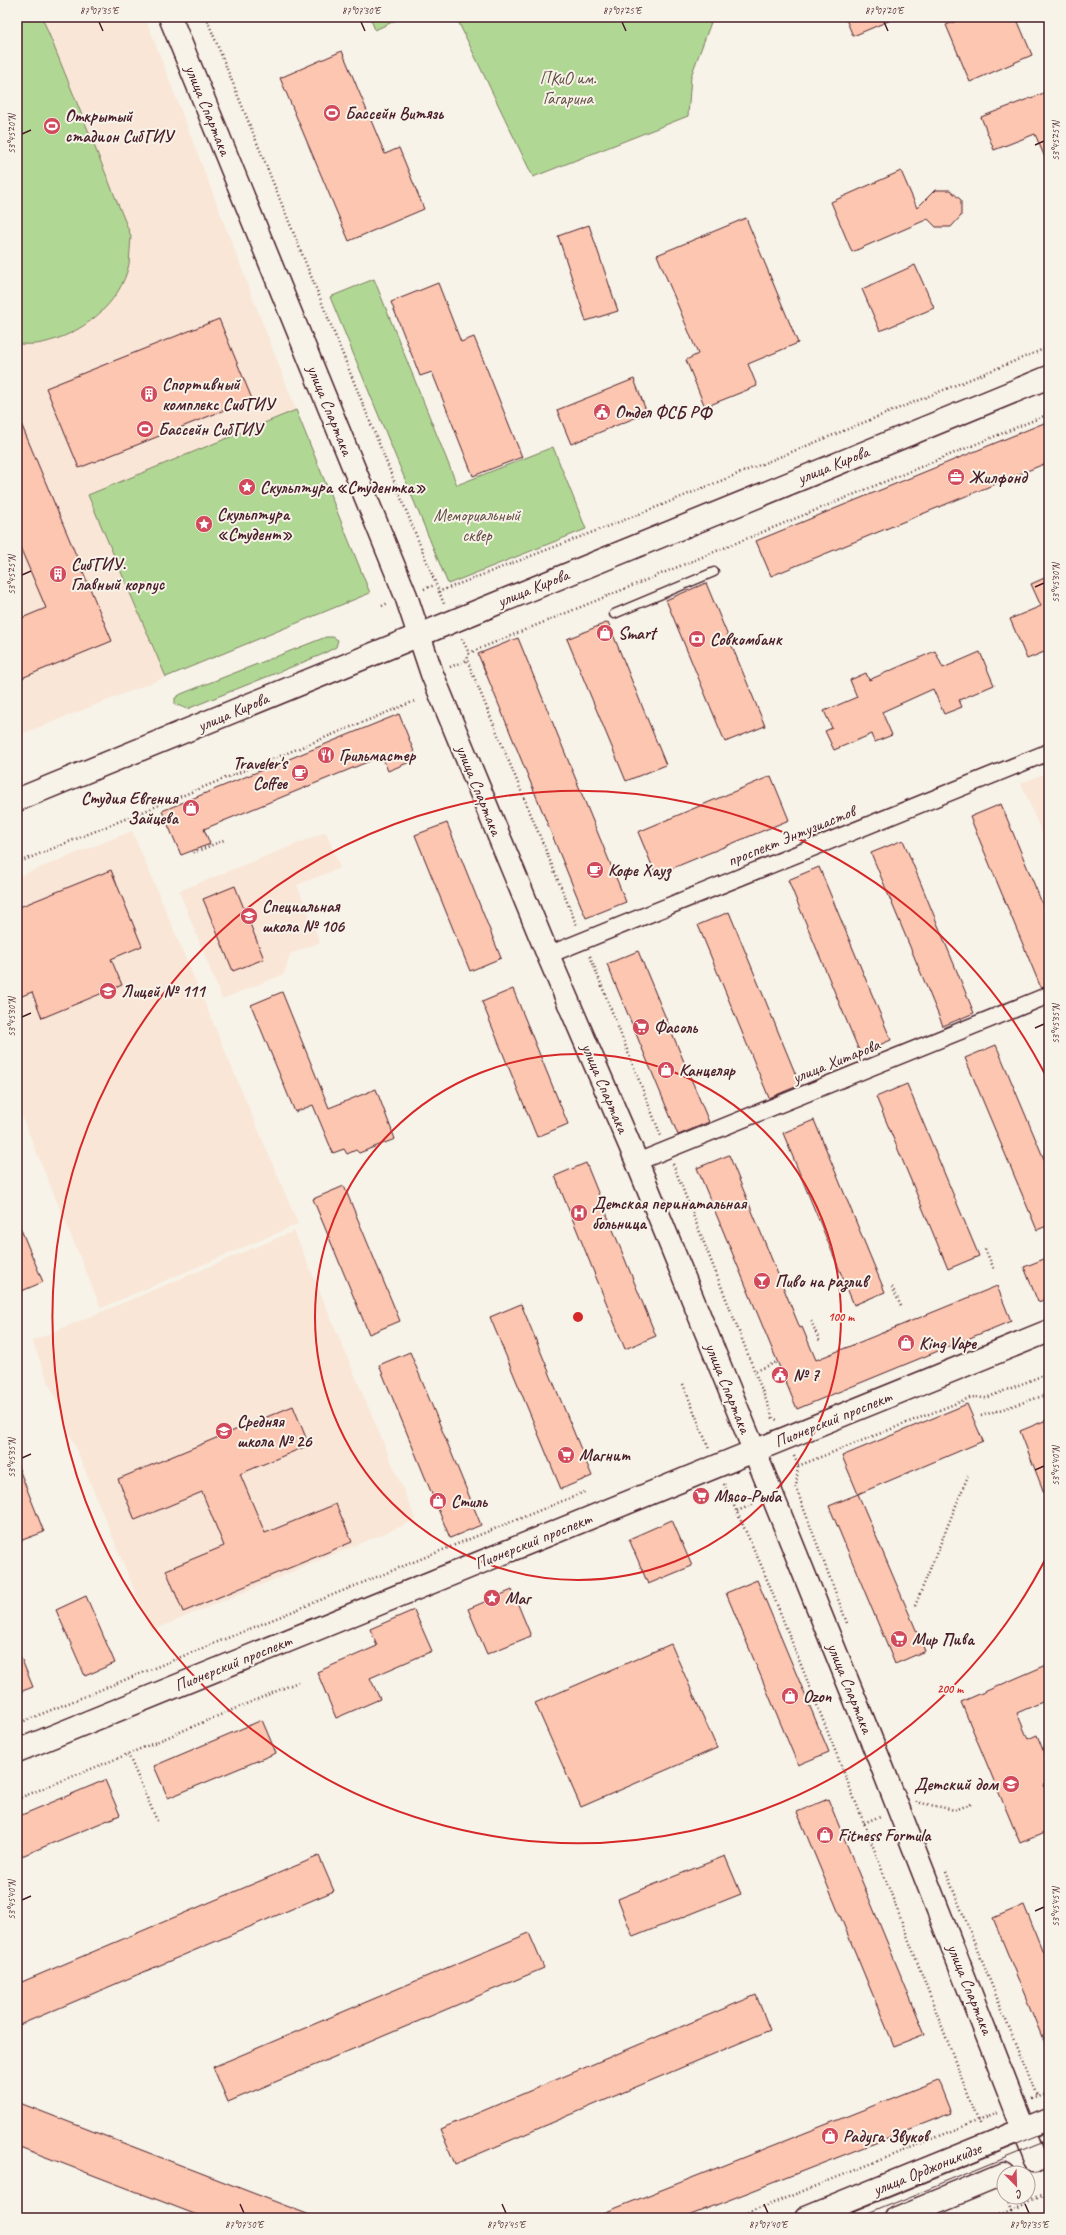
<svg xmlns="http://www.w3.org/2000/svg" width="1066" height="2235" viewBox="0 0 1066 2235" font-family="Caveat,sans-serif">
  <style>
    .built { fill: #f9e6d7 }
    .green { fill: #b0d894; stroke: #7d7c60 }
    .building { fill: #fdc6b0; stroke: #4a1f2b }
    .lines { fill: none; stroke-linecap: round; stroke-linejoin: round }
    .lane-casing { stroke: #4a1f2b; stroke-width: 11 }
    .street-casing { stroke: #4a1f2b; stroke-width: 19 }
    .secondary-casing { stroke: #4a1f2b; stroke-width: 25 }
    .primary-casing { stroke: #4a1f2b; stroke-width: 25 }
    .path { stroke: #4a1f2b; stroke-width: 2.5; stroke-dasharray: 1 3; stroke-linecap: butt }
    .lane { stroke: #f7f3e8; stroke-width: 8 }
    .street { stroke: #f7f3e8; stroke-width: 16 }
    .secondary { stroke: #f7f3e8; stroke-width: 22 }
    .primary { stroke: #f7f3e8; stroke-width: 22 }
    .tram { stroke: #4a1f2b; stroke-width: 1 }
    .ticks { fill: none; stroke: #4a1f2b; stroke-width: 1.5 }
    .ring { fill: none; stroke: #d62828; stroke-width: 2 }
    .labels { text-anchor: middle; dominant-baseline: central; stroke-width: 4; stroke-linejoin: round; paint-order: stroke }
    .park-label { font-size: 17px; fill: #644d45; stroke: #f7f3e8 }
    .street-label { font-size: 17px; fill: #4a1f2b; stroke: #f7f3e8 }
    .poi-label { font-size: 17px; font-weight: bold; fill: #4a1f2b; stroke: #f7f3e8; text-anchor: start }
    .centre { fill: #d62828; stroke: #f7f3e8; stroke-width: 2 }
    .ring-label { font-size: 12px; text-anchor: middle; font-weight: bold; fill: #d62828; stroke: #f7f3e8; stroke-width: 4; stroke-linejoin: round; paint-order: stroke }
    .neatline { fill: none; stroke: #4a1f2b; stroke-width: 1.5 }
    .ticks-label { font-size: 10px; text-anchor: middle; fill: #4a1f2b }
  </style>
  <rect width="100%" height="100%" fill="#f7f3e8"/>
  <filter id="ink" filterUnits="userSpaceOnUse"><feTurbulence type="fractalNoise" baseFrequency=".025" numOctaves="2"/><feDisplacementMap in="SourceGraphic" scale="8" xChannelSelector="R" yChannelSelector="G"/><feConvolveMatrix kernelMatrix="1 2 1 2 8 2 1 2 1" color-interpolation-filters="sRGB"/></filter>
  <g filter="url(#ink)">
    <g class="built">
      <path d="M17,17h128l151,393 -208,85 78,182 -149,59z"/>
      <path d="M1049,772v79l-28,-68z"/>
      <path d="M132,831l166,393 -197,84 -84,-203v-228z"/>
      <path d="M326,832l14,36 -43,17 23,57 -30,12 -6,20 -62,25 -43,-108z"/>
      <path d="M294,1231l122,289 -265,111 -119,-290z"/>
    </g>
    <g class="green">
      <path d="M17,17h25l89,219c-1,9 -1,19 -2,28 -8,40 -48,71 -87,79 -8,2 -17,1 -25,1z"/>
      <path d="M370,17h33l-28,13z"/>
      <path d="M456,17h257l-22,59 -3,40 -155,61z"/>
      <path d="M374,279l83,206 96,-38 33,82 -138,55 -118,-287z"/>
      <path d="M296,410l74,183 -204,84 -78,-182z"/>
      <path d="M326,637h7l5,3 -2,7 -15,8 -134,54 -12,-5v-6l6,-4z"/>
    </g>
    <g class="building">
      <path d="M845,17h53l-45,19z"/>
      <path d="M966,17h50l16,38 -62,27 -24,-57z"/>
      <path d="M342,51l43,103 14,-6 25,61 -75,32 -69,-163z"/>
      <path d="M1049,91v76l-14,-33 -41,16 -13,-33z"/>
      <path d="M901,171l16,37 18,-18h15l11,10v16l-10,11h-15l-8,-8 -76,33 -21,-50z"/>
      <path d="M746,218l52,125 -50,21 9,22 -52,21 -19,-47 12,-6 -41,-99z"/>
      <path d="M589,225l29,86 -32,10 -28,-85z"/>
      <path d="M915,265l19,43 -54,23 -18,-42z"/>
      <path d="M438,283l23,59 13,-5 48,120 -49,19 -41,-104 -12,4 -29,-74z"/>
      <path d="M219,319l33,80 -173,69 -33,-80z"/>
      <path d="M634,379l13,34 -76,31 -14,-34z"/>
      <path d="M17,414l95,227 -95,39v-60l29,-12 -29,-68z"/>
      <path d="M1049,421v41l-278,114 -15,-35z"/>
      <path d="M1049,576v74l-22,9 -17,-40 31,-13 -10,-22z"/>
      <path d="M706,583l59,143 -40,16 -59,-142z"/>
      <path d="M608,622l58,143 -40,16 -59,-142z"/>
      <path d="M518,638l108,264 -40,16 -108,-264z"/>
      <path d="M935,651l8,17 37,-16 14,33 -35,15 3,7 -18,7 -11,-25 -51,23 10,23 -17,7 -3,-8 -38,16 -9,-19 7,-3 -8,-17 33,-14 -7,-17 16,-7 3,7z"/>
      <path d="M399,714l18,45 -29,12 -6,-15 -178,73 6,15 -29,11 -19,-44z"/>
      <path d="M771,776l18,44 -133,55 -18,-43z"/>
      <path d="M1001,804l48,116v66l-8,2 -71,-171z"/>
      <path d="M447,823l54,135 -31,13 -55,-136z"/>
      <path d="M903,840l71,173 -31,13 -72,-173z"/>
      <path d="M819,867l72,173 -31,13 -72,-173z"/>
      <path d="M111,870l31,76 -31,13 11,26 -80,33 -10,-26 -15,6v-90z"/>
      <path d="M235,886l29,73 -31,12 -30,-72z"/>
      <path d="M729,912l71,173 -31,13 -71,-173z"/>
      <path d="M638,951l71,171 -31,13 -71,-171z"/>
      <path d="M513,989l55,135 -31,13 -55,-135z"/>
      <path d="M282,992l47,116 47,-19 19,50 -36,14 -3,-3 -9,4 -3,-5 -11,4 -20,-48 -18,7 -44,-107z"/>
      <path d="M996,1045l53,126v54l-12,5 -72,-172z"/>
      <path d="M907,1084l72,172 -31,13 -72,-172z"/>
      <path d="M814,1120l71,172 -31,13 -71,-172z"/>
      <path d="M729,1155l71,173 2,-1 14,33 181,-74 14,35 -214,88 -100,-241z"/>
      <path d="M586,1163l70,173 -31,13 -70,-173z"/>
      <path d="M344,1186l56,135 -31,13 -56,-135z"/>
      <path d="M17,1220l26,62 -26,11z"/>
      <path d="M1049,1257v41l-11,4 -14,-35z"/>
      <path d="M521,1304l71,172 -31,13 -71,-172z"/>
      <path d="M410,1352l71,173 -31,13 -71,-173z"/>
      <path d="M967,1404l16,37 -125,53 -16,-38z"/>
      <path d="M293,1406l16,39 -69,29 25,59 71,-29 16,38 -169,70 -17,-42 58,-24 -22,-54 -67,28 -17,-41z"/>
      <path d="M1049,1419v84h-1l-28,-72z"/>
      <path d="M17,1464l27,68 -27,10z"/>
      <path d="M858,1494l67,157 -30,13 -66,-158z"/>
      <path d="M672,1520l20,46 -44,18 -19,-45z"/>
      <path d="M757,1580l72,172 -31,13 -72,-172z"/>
      <path d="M512,1590l19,46 -44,18 -19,-45z"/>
      <path d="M86,1596l29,67 -30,13 -29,-66z"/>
      <path d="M414,1610l18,41 -62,27 10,21 -44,19 -19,-46 60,-26 -7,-17z"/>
      <path d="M671,1644l46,104 -136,59 -46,-104z"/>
      <path d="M17,1648l16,39 -16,6z"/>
      <path d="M1049,1664v35l-32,14 11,26 9,-4 12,30v18l-5,2 5,11v35l-29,12 -59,-141z"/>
      <path d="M262,1720l14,33 -108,45 -14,-32z"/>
      <path d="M105,1780l15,35 -103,43v-41z"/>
      <path d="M828,1799l97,235 -31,12 -97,-234z"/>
      <path d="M319,1856l15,35 -317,135v-42z"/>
      <path d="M725,1856l16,38 -108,43 -15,-38z"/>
      <path d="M1024,1905l25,62v87l-56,-136z"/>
      <path d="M529,1933l15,35 -316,134 -15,-35z"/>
      <path d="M756,1995l14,35 -315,134 -15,-35z"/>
      <path d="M938,2080l13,33 -268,105h-92z"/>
      <path d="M17,2102l298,115v1h-110l-188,-72z"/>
    </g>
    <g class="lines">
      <defs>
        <path id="lane" d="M614,614l100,-42"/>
        <g id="street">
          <path d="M548,955l501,-203"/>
          <path d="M637,1162l412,-167"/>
        </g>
        <g id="secondary">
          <path d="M170,17l236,579 26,78 116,281 89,207 117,288 127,314 155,397"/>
          <path d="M17,1751l1032,-420"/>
          <path d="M806,2218l243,-99"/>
          <path d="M897,2218l107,-44"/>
        </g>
        <path id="primary" d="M17,800l1032,-423"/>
      </defs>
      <use href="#lane" class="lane-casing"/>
      <use href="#street" class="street-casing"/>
      <use href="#secondary" class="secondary-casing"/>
      <use href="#primary" class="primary-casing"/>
      <g class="path">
        <path d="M206,17l238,587"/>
        <path d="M424,589l11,-4"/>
        <path d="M438,592l204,-79 407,-166"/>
        <path d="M382,606l6,-3"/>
        <path d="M462,639l7,14 -2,7 110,266"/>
        <path d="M469,653l580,-239"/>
        <path d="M450,667l17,-7"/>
        <path d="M193,853l31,-13"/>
        <path d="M17,863l398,-162"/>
        <path d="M590,956l71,180"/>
        <path d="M673,1164l100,254 4,2"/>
        <path d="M985,1249l9,20"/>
        <path d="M892,1287l10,21"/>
        <path d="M811,1321l9,21"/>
        <path d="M756,1371l21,-9"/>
        <path d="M683,1384l26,65"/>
        <path d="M981,1416l68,-22"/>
        <path d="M794,1456l4,10 -2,22 51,135"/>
        <path d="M798,1466l174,-69 14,1 63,-25"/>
        <path d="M724,1484l38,83 102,256 116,303"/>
        <path d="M737,1511l18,-7"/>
        <path d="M915,1606l53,-130"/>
        <path d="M17,1724l570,-233"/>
        <path d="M128,1754l30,69"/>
        <path d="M17,1799l111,-45 170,-72"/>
        <path d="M916,1802l39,8 16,-6"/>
        <path d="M864,1823l16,-7"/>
        <path d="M946,1872l91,225"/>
        <path d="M1031,2099l18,-6"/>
        <path d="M1011,2209l38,-16"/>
        <path d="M736,2218l261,-105"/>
        <path d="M988,2218l23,-9 -4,-12"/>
      </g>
      <use href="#lane" class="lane"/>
      <use href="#street" class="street"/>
      <use href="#secondary" class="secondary"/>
      <use href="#primary" class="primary"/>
      <g class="tram">
        <path d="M835,2218l214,-87"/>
        <path d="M858,2218l191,-78"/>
      </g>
    </g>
  </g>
  <path class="ticks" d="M99,22l4,9M361,22l4,9M622,22l4,9M884,22l4,9M22,134l9,-4M1035,145l9,-4M22,575l9,-4M1035,587l9,-4M22,1017l9,-4M1035,1028l9,-4M22,1458l9,-4M1035,1470l9,-4M22,1900l9,-4M1035,1911l9,-4M240,2204l4,9M502,2204l4,9M764,2204l4,9M1025,2204l4,9"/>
  <g class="ring">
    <circle cx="578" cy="1317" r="263"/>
    <path d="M1049 1552A526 526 0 1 1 1049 1082"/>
  </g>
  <defs>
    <symbol id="stadium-disc" viewBox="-11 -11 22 22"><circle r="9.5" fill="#d1495b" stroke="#f7f3e8"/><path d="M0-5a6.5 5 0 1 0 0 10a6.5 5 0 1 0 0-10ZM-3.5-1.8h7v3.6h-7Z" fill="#fff"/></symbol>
    <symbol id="building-disc" viewBox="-11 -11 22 22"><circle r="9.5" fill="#d1495b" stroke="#f7f3e8"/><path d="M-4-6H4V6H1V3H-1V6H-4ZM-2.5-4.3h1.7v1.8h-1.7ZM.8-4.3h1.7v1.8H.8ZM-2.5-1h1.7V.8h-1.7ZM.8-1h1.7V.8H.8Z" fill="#fff"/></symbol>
    <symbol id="civic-disc" viewBox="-11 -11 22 22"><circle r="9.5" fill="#d1495b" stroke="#f7f3e8"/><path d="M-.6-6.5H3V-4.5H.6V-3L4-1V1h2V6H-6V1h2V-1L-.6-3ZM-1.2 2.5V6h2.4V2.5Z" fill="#fff"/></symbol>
    <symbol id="office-disc" viewBox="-11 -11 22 22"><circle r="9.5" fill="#d1495b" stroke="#f7f3e8"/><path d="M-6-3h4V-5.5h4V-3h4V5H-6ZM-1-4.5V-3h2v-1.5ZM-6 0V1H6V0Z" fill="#fff"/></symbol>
    <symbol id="sight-disc" viewBox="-11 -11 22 22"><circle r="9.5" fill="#d1495b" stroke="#f7f3e8"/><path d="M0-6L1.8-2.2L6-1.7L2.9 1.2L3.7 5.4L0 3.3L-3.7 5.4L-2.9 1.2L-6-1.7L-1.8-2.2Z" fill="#fff"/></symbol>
    <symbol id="shop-disc" viewBox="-11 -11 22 22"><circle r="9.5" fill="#d1495b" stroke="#f7f3e8"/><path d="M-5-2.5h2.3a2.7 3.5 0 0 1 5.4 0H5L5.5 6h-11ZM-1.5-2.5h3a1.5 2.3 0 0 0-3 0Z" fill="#fff"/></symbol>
    <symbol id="bank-disc" viewBox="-11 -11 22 22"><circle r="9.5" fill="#d1495b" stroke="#f7f3e8"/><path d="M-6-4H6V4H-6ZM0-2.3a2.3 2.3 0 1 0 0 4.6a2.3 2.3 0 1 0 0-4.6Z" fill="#fff"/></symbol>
    <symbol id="restaurant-disc" viewBox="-11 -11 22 22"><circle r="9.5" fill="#d1495b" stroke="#f7f3e8"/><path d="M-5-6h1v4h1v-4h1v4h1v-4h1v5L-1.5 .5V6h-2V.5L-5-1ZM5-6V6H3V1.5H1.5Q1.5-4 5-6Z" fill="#fff"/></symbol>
    <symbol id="cafe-disc" viewBox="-11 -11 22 22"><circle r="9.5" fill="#d1495b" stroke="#f7f3e8"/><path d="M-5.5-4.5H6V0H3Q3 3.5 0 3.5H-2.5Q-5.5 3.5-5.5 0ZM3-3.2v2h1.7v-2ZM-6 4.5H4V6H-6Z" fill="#fff"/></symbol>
    <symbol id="school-disc" viewBox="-11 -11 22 22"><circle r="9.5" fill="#d1495b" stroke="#f7f3e8"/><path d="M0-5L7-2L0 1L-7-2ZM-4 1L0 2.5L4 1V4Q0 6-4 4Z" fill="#fff"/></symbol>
    <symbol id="supermarket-disc" viewBox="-11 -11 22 22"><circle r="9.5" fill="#d1495b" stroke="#f7f3e8"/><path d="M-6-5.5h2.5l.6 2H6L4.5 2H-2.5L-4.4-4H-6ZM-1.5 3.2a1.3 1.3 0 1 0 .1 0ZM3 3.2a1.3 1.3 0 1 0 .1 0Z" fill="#fff"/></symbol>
    <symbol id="hospital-disc" viewBox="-11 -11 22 22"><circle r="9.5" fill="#d1495b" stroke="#f7f3e8"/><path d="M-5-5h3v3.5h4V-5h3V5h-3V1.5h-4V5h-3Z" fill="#fff"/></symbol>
    <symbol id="bar-disc" viewBox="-11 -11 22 22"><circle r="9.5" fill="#d1495b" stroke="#f7f3e8"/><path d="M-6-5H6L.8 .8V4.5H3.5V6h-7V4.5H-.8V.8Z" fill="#fff"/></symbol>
  </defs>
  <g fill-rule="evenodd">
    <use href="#stadium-disc" x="322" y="103" width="20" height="20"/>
    <use href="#stadium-disc" x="42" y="116" width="20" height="20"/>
    <use href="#building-disc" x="139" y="384" width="20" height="20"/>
    <use href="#civic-disc" x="592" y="402" width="20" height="20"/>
    <use href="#stadium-disc" x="135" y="419" width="20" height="20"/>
    <use href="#office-disc" x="946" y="467" width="20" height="20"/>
    <use href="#sight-disc" x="237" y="477" width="20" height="20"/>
    <use href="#sight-disc" x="194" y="514" width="20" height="20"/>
    <use href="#building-disc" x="48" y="564" width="20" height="20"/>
    <use href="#shop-disc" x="595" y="623" width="20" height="20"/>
    <use href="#bank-disc" x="687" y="629" width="20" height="20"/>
    <use href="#restaurant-disc" x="316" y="745" width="20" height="20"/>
    <use href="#cafe-disc" x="290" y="763" width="20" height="20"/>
    <use href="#shop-disc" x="181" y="798" width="20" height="20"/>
    <use href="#cafe-disc" x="585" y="860" width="20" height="20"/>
    <use href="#school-disc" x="239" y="906" width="20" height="20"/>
    <use href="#school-disc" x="98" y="981" width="20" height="20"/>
    <use href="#supermarket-disc" x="631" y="1017" width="20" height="20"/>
    <use href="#shop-disc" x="656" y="1060" width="20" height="20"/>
    <use href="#hospital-disc" x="569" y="1203" width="20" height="20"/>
    <use href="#bar-disc" x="752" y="1271" width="20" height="20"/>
    <use href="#shop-disc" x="896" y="1333" width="20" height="20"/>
    <use href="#civic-disc" x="770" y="1365" width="20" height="20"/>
    <use href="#school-disc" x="214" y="1421" width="20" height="20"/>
    <use href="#supermarket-disc" x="556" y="1445" width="20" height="20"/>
    <use href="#supermarket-disc" x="691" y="1486" width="20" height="20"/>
    <use href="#shop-disc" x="428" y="1491" width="20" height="20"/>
    <use href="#sight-disc" x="482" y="1588" width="20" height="20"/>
    <use href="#supermarket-disc" x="889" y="1629" width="20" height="20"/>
    <use href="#shop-disc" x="780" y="1686" width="20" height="20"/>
    <use href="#school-disc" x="1001" y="1774" width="20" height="20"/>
    <use href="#shop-disc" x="815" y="1825" width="20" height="20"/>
    <use href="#shop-disc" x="820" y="2126" width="20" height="20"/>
  </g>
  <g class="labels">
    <g class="park-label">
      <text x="568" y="78">ПКиО им.<tspan x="568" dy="20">Гагарина</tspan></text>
      <text x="477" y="515">Мемориальный<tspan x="477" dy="20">сквер</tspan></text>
    </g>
    <g class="street-label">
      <text transform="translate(208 110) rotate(68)">улица Спартака</text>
      <text transform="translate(330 410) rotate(68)">улица Спартака</text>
      <text transform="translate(833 465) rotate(-22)">улица Кирова</text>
      <text transform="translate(533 588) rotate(-22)">улица Кирова</text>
      <text transform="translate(233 712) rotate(-23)">улица Кирова</text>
      <text transform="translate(479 790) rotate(68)">улица Спартака</text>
      <text transform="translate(791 836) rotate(-22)">проспект Энтузиастов</text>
      <text transform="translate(836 1061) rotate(-22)">улица Хитарова</text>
      <text transform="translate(605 1088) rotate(67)">улица Спартака</text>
      <text transform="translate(728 1388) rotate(68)">улица Спартака</text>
      <text transform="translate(833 1419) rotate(-22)">Пионерский проспект</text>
      <text transform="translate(533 1541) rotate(-22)">Пионерский проспект</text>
      <text transform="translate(233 1663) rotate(-22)">Пионерский проспект</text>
      <text transform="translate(850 1688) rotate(68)">улица Спартака</text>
      <text transform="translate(970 1989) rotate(68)">улица Спартака</text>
      <text transform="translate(927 2169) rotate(-22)">улица Орджоникидзе</text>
    </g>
    <g class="poi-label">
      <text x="345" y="113">Бассейн Витязь</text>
      <text x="65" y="116">Открытый<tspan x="65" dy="20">стадион СибГИУ</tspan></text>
      <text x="162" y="384">Спортивный<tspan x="162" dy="20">комплекс СибГИУ</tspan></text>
      <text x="615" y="412">Отдел ФСБ РФ</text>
      <text x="158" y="429">Бассейн СибГИУ</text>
      <text x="969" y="477">Жилфонд</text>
      <text x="260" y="487">Скульптура «Студентка»</text>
      <text x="217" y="514">Скульптура<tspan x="217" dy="20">«Студент»</tspan></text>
      <text x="71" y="564">СибГИУ.<tspan x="71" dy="20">Главный корпус</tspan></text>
      <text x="618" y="633">Smart</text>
      <text x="710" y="639">Совкомбанк</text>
      <text x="339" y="755">Грильмастер</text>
      <text x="287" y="763" text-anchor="end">Traveler's<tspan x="287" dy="20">Coffee</tspan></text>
      <text x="178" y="798" text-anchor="end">Студия Евгения<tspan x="178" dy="20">Зайцева</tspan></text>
      <text x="608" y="870">Кофе Хауз</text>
      <text x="262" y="906">Специальная<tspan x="262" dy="20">школа № 106</tspan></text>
      <text x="121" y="991">Лицей № 111</text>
      <text x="654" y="1027">Фасоль</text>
      <text x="679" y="1070">Канцеляр</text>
      <text x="592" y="1203">Детская перинатальная<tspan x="592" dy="20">больница</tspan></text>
      <text x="775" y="1281">Пиво на разлив</text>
      <text x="919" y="1343">King Vape</text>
      <text x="793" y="1375">№ 7</text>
      <text x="237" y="1421">Средняя<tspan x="237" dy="20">школа № 26</tspan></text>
      <text x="579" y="1455">Магнит</text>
      <text x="714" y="1496">Мясо-Рыба</text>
      <text x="451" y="1501">Стиль</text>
      <text x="505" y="1598">Маг</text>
      <text x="912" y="1639">Мир Пива</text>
      <text x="803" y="1696">Ozon</text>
      <text x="998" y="1784" text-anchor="end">Детский дом</text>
      <text x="838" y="1835">Fitness Formula</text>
      <text x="843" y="2136">Радуга Звуков</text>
    </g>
  </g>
  <circle cx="578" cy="1317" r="6" class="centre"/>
  <g class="ring-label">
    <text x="841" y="1321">100 m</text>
    <text x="950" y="1693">200 m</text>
  </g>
  <rect width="1066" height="2235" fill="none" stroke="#f7f3e8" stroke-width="44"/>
  <g transform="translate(1016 2185) rotate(157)"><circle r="19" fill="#f7f3e8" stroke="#b29e9c"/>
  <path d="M0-3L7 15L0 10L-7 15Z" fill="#d1495b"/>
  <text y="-6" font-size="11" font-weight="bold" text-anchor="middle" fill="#4a1f2b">С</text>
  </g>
  <rect x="22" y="22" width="1022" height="2191" class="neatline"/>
  <g class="ticks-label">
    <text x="99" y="14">87°07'35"E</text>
    <text x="361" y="14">87°07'30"E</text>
    <text x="622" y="14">87°07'25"E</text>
    <text x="884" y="14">87°07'20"E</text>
    <text transform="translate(11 134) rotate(-90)" y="4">53°45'20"N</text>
    <text transform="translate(1055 141) rotate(-90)" y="4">53°45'25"N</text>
    <text transform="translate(11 575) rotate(-90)" y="4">53°45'25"N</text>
    <text transform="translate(1055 583) rotate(-90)" y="4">53°45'30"N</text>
    <text transform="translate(11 1017) rotate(-90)" y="4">53°45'30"N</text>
    <text transform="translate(1055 1024) rotate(-90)" y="4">53°45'35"N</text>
    <text transform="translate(11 1458) rotate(-90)" y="4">53°45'35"N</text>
    <text transform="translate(1055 1466) rotate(-90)" y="4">53°45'40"N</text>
    <text transform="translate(11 1900) rotate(-90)" y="4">53°45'40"N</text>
    <text transform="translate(1055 1907) rotate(-90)" y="4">53°45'45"N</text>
    <text x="244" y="2228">87°07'50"E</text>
    <text x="506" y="2228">87°07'45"E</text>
    <text x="768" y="2228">87°07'40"E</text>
    <text x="1029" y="2228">87°07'35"E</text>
  </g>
</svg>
